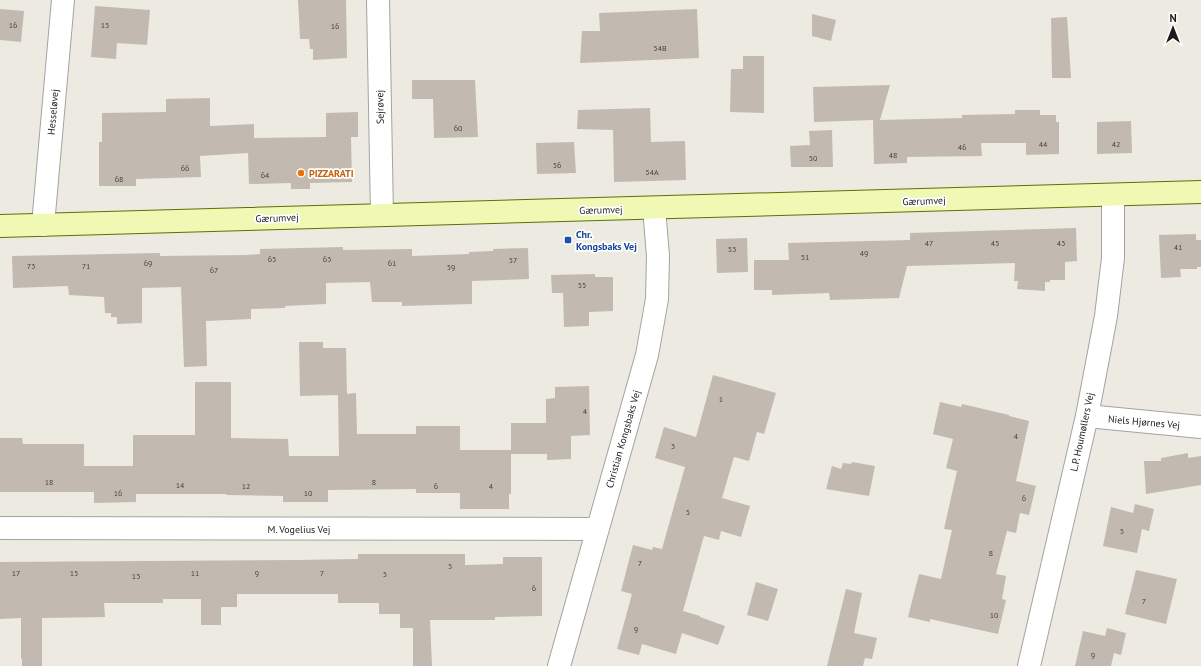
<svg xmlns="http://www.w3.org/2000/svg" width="1201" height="666" viewBox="0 0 1201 666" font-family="'PT Sans',sans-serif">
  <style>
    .building { fill: #c2bab1 }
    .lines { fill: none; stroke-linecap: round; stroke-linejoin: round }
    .minor-casing { stroke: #a3a3a3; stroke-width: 24 }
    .secondary-casing { stroke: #5b7105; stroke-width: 24 }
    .minor { stroke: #fff; stroke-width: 22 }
    .secondary { stroke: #eff9b3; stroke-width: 22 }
    .food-dot { fill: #e8710a; stroke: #fff; stroke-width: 1.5 }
    .transit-dot { fill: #1a4fb4; stroke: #fff; stroke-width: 1.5 }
    .labels { text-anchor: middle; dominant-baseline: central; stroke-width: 3.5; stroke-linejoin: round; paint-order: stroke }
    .number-label { font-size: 8px; fill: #464441 }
    .street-label { font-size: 10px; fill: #1c1c1c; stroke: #fff }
    .food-label { font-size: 10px; font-weight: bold; fill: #c56008; stroke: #fff; text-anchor: start }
    .transit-label { font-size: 10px; font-weight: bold; fill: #164399; stroke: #fff; text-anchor: start }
  </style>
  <rect width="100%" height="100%" fill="#edeae1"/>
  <g class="building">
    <path d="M298,0h48l1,58 -34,2v-11h-3l-1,-10h-9z"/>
    <path d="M95,6l55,4 -3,35 -30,-2 -1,16 -25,-2z"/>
    <path d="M0,9l24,2 -3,31 -21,-2z"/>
    <path d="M697,9l2,49 -119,5 2,-32h18l-1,-18z"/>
    <path d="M812,14l24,6 -5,21 -19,-5z"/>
    <path d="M1067,17l4,61h-19l-1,-60z"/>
    <path d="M743,56h21v57l-34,-1 1,-43h12z"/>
    <path d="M412,80h63l3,57 -44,1 -1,-39h-21z"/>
    <path d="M890,85l-10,35 82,-2v-3l53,-1v-4h25v5h16v7h3v32l-33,1v-12h-45l1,13 -75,1v6l-33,1 -1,-44 -59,2 -1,-35z"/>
    <path d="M210,98v28l44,-2v14l72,-1v-24l32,-1v25h-7l1,45 -42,1v6h-19v-6l-42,1 -1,-31 -48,3 1,21 -65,2v7h-37v-44h3v-29l64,-1v-13z"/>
    <path d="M650,108l1,34 34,-1 1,39 -72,2 -1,-52 -36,-1 1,-19z"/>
    <path d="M1131,121l1,32 -35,1v-32z"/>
    <path d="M832,130l1,37h-42l-1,-21 20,-1 -1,-14z"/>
    <path d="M574,142l2,31 -39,1 -1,-31z"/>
    <path d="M1076,228l1,33 -12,1v18h-15v2h-5v9l-28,-2 1,-8h-4l1,-18 -108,3 -8,32 -69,2 -1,-7 -57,2v-5h-18v-30h35l-1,-17 122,-3v-7z"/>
    <path d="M1196,234v6h5v27h-4v2h-17l1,8 -20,1 -2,-43z"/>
    <path d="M747,238l1,34 -31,1 -1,-34z"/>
    <path d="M343,247v3l69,-1v7l57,-2v-2l24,-1v-2l35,-1 1,31 -57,2v23l-70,2v-4h-30l-2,-20 -44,1v21l-41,2v2l-34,1v10l-45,2 1,45 -23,1 -3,-80 -39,1v35l-25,1v-7h-6v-4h-6l-1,-16 -35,-2 -1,-9 -55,2 -1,-32 148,-3v3l86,-1 14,-1v-5z"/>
    <path d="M595,274v3h18v34l-24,1v14l-25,1 -1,-34h-11l-1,-18z"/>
    <path d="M299,342h24v6h23l1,46 9,-1 1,41h59v-8h44v24h51v44h-2v15h-49v-16h-44v-4l-88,1v12h-45v-6l-57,-1v-1h-90v8l-42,1v-11h-94v-54h22l1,6h61v22h49v-31h62v-53h36v56l57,1 1,17h50l-1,-61 -38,1z"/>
    <path d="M713,375l63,18 -12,41 -7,-2 -8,29 -15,-4 -12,41 28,8 -9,31 -20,-6 -2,9 -15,-4 -21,75 17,5v1l25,9 -7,19 -36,-12 -6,21 -34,-10 -3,11 -22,-6 15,-55 -11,-3 12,-46 19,5 1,-3 9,2 23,-82 -30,-9 9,-31 32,10z"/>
    <path d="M589,386l1,49 -19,1v23l-24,1v-6h-36v-31h35v-24l9,-1v-11z"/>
    <path d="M940,402l21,5 1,-3 47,11v1l20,5 -13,60 20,5 -7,29 -9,-2 -4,20 -9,-2 -11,43 10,2 -4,23 4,1 -8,34 -68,-15v3l-22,-5 11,-43 22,5 11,-49 -8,-1 13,-58 -11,-3 7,-29 -20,-5z"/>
    <path d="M1188,453v5l13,-2v29l-55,9 -2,-33h17v-3z"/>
    <path d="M852,462l23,4 -6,30 -43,-7 6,-23 9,3 2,-6 8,1z"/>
    <path d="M1135,504l19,5 -5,22 -7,-2 -5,24 -34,-7 8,-39 22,6z"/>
    <path d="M358,554h107v11l38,-1v-7h39v59l-47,1v3h-65l2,46h-19v-38h-13v-14h-21v-11h-41v-9h-101v13h-16v18h-20v-26h-38v4h-59l1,14 -63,1v48h-20v-7h-1v-41l-21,1v-57l298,-2 60,-1z"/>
    <path d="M1136,570l41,9 -11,45 -41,-10z"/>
    <path d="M756,582l22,7 -10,32 -21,-6z"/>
    <path d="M846,589l16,4 -8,40 23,5 -5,21 -7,-1 -2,8h-36z"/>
    <path d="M1107,628l19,5 -5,22 -7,-2 -3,13h-36l8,-35 22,5z"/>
  </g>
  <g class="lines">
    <defs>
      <g id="minor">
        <path d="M378,0l4,215"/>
        <path d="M43,225l20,-225"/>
        <path d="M1087,416l114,11"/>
        <path d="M0,528l597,1"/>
        <path d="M559,666l88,-311 10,-56 1,-43 -4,-48"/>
        <path d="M1029,666l58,-250 19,-100 7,-58v-63"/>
      </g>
      <path id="secondary" d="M0,226l1201,-34"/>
    </defs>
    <use href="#minor" class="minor-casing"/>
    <use href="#secondary" class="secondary-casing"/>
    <use href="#minor" class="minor"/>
    <use href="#secondary" class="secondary"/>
  </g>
  <circle class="food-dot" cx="301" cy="173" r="4"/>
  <rect class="transit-dot" x="564" y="236" width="8" height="8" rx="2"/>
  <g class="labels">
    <g class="number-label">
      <text x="13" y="25">16</text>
      <text x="105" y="25">15</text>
      <text x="335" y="26">16</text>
      <text x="660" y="48">54B</text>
      <text x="458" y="128">60</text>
      <text x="1043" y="144">44</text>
      <text x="1116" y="144">42</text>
      <text x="962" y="147">46</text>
      <text x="893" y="155">48</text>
      <text x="813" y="158">50</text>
      <text x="557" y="165">56</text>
      <text x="185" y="168">66</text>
      <text x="652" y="172">54A</text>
      <text x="265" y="175">64</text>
      <text x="119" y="179">68</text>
      <text x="929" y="243">47</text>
      <text x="995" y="243">45</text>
      <text x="1061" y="243">43</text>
      <text x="1178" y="247">41</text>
      <text x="732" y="249">53</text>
      <text x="864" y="253">49</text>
      <text x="805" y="257">51</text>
      <text x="272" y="259">65</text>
      <text x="327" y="259">63</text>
      <text x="513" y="260">57</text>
      <text x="148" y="263">69</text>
      <text x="392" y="263">61</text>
      <text x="31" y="266">73</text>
      <text x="86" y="266">71</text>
      <text x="451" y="267">59</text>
      <text x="214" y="270">67</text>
      <text x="582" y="285">55</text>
      <text x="721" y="399">1</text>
      <text x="585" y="411">4</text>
      <text x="1016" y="436">4</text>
      <text x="673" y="446">3</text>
      <text x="49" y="482">18</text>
      <text x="374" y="482">8</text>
      <text x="180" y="485">14</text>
      <text x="246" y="486">12</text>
      <text x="436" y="486">6</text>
      <text x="491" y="486">4</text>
      <text x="118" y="493">16</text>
      <text x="308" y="493">10</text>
      <text x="1024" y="498">6</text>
      <text x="688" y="512">5</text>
      <text x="1122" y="531">5</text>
      <text x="991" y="553">8</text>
      <text x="640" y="563">7</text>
      <text x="450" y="566">3</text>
      <text x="16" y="573">17</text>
      <text x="74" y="573">15</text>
      <text x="195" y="573">11</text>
      <text x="257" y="573">9</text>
      <text x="322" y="573">7</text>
      <text x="385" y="574">5</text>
      <text x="136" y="576">13</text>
      <text x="534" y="588">6</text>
      <text x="1144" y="601">7</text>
      <text x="994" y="615">10</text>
      <text x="636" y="629">9</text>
      <text x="1093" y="655">9</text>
    </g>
    <g class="street-label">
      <text transform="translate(380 107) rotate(-91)">Sejrøvej</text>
      <text transform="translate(53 112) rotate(-85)">Hesseløvej</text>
      <text transform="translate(924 201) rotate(-2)">Gærumvej</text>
      <text transform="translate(601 210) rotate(-1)">Gærumvej</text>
      <text transform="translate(277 218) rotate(-2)">Gærumvej</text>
      <text transform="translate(1144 422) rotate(5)">Niels Hjørnes Vej</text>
      <text transform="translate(1082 432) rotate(-78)">L.P. Houmøllers Vej</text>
      <text transform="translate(623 439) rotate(-74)">Christian Kongsbaks Vej</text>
      <text x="299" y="529">M. Vogelius Vej</text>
    </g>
    <g class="food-label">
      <text x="309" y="173">PIZZARATI</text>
    </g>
    <g class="transit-label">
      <text x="576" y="234">Chr.<tspan x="576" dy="12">Kongsbaks Vej</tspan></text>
    </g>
  </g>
  <g transform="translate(1173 28)" stroke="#ffffff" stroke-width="3" paint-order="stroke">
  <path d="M0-3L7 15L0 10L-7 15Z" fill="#1c1c1c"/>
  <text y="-6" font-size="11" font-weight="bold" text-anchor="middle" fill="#1c1c1c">N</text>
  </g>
</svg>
